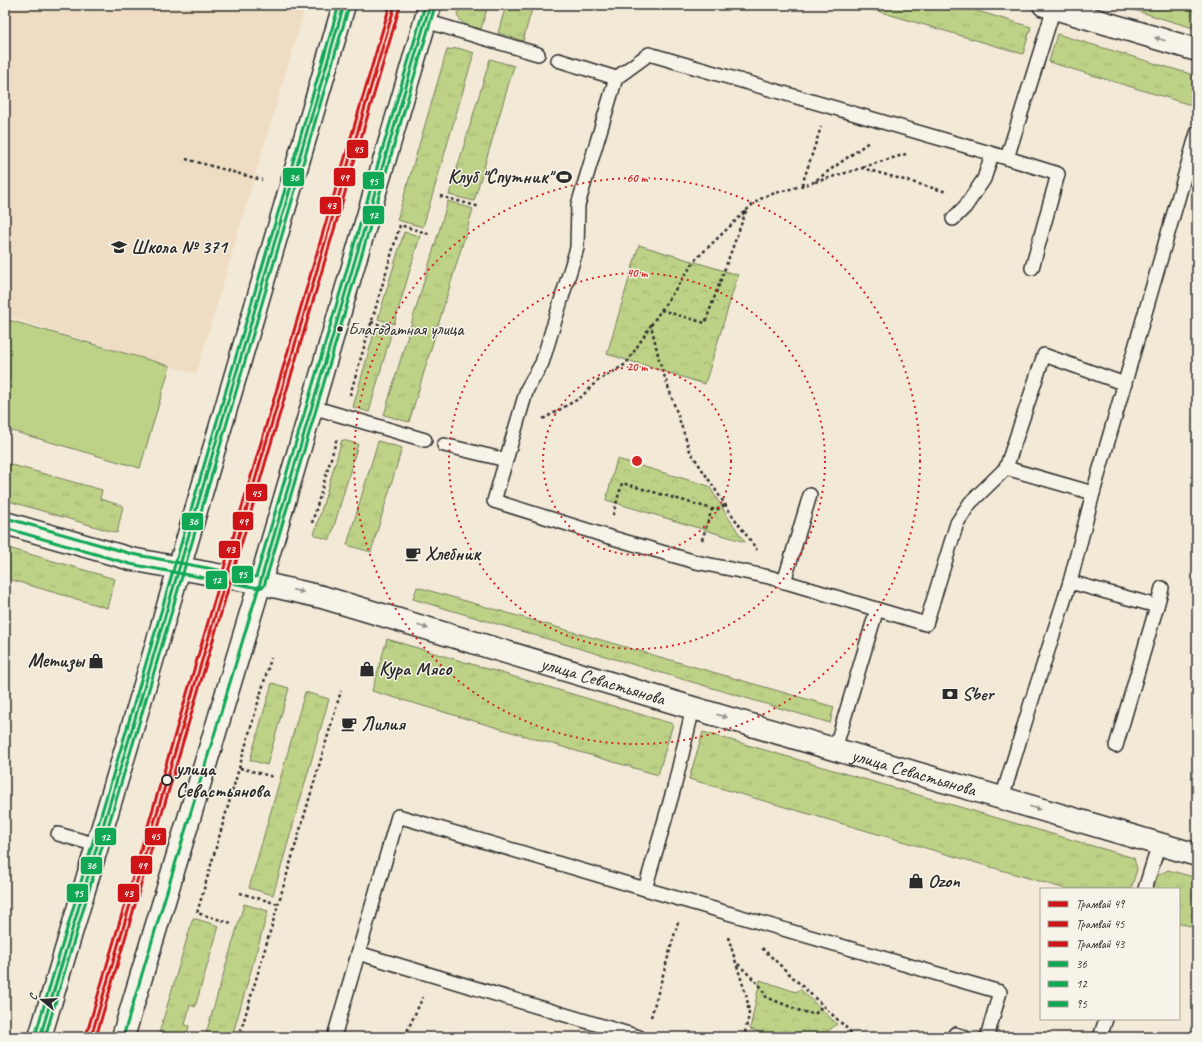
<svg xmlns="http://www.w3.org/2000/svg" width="1202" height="1042" viewBox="0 0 1202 1042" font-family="Caveat,sans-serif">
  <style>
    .built { fill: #eeddc3 }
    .grass { fill: url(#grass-tufts); stroke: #747e59 }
    .forest { fill: url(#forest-crowns); stroke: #747e59 }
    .pitch { fill: #bdd287; stroke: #747e59 }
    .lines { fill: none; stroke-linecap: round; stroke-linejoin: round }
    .lane-casing { stroke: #2b2b2b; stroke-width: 16 }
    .street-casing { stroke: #2b2b2b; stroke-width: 25 }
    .primary-casing { stroke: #2b2b2b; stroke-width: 25 }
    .path { stroke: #2b2b2b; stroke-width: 2.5; stroke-dasharray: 3 3; stroke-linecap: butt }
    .lane { stroke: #f7f3e8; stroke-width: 13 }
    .street { stroke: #f7f3e8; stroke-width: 22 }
    .primary { stroke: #f7f3e8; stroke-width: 22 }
    .bus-1-casing { stroke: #f7f3e8; stroke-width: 6 }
    .bus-2-casing { stroke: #f7f3e8; stroke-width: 6 }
    .bus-3-casing { stroke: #f7f3e8; stroke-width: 6 }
    .bus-1 { stroke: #10a855; stroke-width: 3 }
    .bus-2 { stroke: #10a855; stroke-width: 3 }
    .bus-3 { stroke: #10a855; stroke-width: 3 }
    .tram-1-casing { stroke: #f7f3e8; stroke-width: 6 }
    .tram-2-casing { stroke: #f7f3e8; stroke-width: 6 }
    .tram-3-casing { stroke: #f7f3e8; stroke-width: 6 }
    .tram-1 { stroke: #ce1417; stroke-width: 3 }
    .tram-2 { stroke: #ce1417; stroke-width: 3 }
    .tram-3 { stroke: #ce1417; stroke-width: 3 }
    .oneway { fill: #918f8a }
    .ring { fill: none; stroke: #d62828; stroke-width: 2; stroke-dasharray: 2 4 }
    .bus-dot { fill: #2b2b2b; stroke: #f7f3e8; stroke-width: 1.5 }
    .stop-dot { fill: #f7f3e8; stroke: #2b2b2b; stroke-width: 2 }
    .labels { text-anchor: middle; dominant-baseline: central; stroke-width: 3; stroke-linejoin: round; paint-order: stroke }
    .bus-label { font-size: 18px; fill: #2b2b2b; stroke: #f7f3e8; text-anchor: start }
    .poi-label { font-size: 19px; font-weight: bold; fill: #2b2b2b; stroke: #f7f3e8; text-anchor: start }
    .street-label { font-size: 19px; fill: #2b2b2b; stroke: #f7f3e8 }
    .stop-label { font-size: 19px; font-weight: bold; fill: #2b2b2b; stroke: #f7f3e8; text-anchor: start }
    .centre { fill: #d62828; stroke: #f7f3e8; stroke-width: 2 }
    .ring-label { font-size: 12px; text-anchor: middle; font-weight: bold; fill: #d62828; stroke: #f7f3e8; stroke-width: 3; stroke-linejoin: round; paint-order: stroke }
    .line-badge { stroke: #f7f3e8; stroke-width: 1.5 }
    .badge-label { font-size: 11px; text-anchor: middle; font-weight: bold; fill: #fff }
  </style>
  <defs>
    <pattern id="grass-tufts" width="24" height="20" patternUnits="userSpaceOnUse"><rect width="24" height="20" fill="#bdd287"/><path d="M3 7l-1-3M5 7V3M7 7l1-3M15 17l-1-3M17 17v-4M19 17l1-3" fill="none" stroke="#a3b475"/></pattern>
    <pattern id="forest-crowns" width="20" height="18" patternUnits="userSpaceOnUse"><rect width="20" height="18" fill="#bdd287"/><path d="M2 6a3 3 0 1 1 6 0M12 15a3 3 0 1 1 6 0" fill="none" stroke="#a3b475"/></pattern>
  </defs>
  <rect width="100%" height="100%" fill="#f3e9d7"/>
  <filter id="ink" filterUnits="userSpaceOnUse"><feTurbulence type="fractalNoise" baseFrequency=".025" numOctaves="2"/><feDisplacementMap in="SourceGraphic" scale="8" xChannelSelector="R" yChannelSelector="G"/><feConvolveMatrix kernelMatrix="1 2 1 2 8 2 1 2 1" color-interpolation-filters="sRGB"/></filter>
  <g filter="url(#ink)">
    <path class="built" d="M5,5h301l-110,369 -191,-58z"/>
    <g class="grass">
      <path d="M460,5h28l-7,24 -17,-5 -7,-8z"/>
      <path d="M506,5h27l-10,36 -25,-8z"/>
      <path d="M857,5h100l74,22 -8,27z"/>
      <path d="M1117,5h80v24z"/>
      <path d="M1057,34l140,42v19l-3,11 -145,-44z"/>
      <path d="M458,48l16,5 -51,174 -26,-7 50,-170z"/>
      <path d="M490,59l24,7 -40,135 -25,-6z"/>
      <path d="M448,201l25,8 -64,213 -25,-7z"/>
      <path d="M404,232l16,4 -26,88 -16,-5z"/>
      <path d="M375,330l16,4 -22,78 -16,-5z"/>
      <path d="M342,440l16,4 -28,96 -16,-5z"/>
      <path d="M378,441l24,7 -31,104 -24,-7z"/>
      <path d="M5,463l97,27 -2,9 23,7 -6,27 -112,-33z"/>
      <path d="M5,547l110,32 -8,29 -102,-30z"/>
      <path d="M417,587l417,120 -4,16 -417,-124z"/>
      <path d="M387,639l286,85 -15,51 -286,-84z"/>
      <path d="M272,683l17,5 -22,77 -17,-5z"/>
      <path d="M305,692l24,7 -56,196 -24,-7z"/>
      <path d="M703,732l431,126 3,11 -6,20h-65l-377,-110z"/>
      <path d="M1168,870l29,8v50l-18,-5v-34h-26l4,-13z"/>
      <path d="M244,904l24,7 -36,126h-27z"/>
      <path d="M193,918l26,8 -24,81 -5,-2 -5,20 4,1 -3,11h-28z"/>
    </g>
    <g class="forest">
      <path d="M639,245l99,30 -33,109 -98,-30z"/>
      <path d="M617,459l92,27 19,31 17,25 -139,-42z"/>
      <path d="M760,980l36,12 4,-3 37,35 -16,13h-45l-26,-8z"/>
    </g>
    <path class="pitch" d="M5,319l165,47 -30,102 -135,-39z"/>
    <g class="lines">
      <defs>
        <g id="lane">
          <path d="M425,21l113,33"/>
          <path d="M558,60l58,18"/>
          <path d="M1007,158l51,16 -26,94"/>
          <path d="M953,219l12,-12 19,-28 8,-25"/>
          <path d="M312,407l113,33"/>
          <path d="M444,445l62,15"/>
          <path d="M1006,468l-36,35 -13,20 -31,101 -157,-47 -73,-15 -90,-26 -112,-35 33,-112 15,-26 35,-115 1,-43 38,-127 33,-24 358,104 47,-150"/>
          <path d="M1093,493l-87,-25 38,-113 81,29"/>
          <path d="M784,582l26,-87"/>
          <path d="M1070,582l87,24 -41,140"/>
          <path d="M1157,606l5,-18"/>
          <path d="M835,749l42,-140"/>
          <path d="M1002,798l29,-95 39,-121 23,-89 104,-360"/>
          <path d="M58,834l39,11"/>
          <path d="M645,889l355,103 -13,45"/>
          <path d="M1145,889l14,-45"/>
          <path d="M358,953l281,84"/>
          <path d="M334,1037l64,-221 247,73 29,-101 19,-80"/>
          <path d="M955,1037v-3l9,3"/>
          <path d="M1100,1037l6,-18"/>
        </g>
        <g id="street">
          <path d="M1044,5l153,45"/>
          <path id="s1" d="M5,523l126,36 129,24 62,14 371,111 504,147"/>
        </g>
        <g id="primary">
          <path d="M40,1037l92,-308 212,-724"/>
          <path d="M123,1037l137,-454 170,-578"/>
        </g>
      </defs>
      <use href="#lane" class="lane-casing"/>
      <use href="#street" class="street-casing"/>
      <use href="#primary" class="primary-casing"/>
      <g class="path">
        <path d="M186,159l76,21"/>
        <path d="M863,167l43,-13"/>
        <path d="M815,182l47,-14 85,24"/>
        <path d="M802,185l19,-58"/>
        <path d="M440,196l40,11"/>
        <path d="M661,310l44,13 41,-112"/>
        <path d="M371,322l30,9"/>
        <path d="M651,325l45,-66 56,-54 13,-9 47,-13 57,-41"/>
        <path d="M350,395l50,-170 29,9"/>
        <path d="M543,419l37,-21 16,-16 30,-18 25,-39 9,38 30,88 40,61 27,38"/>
        <path d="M613,515l9,-32 94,27 9,-5"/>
        <path d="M312,523l25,-85"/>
        <path d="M702,540l10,-31"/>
        <path d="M240,768l34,9"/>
        <path d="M240,893l38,11"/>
        <path d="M231,923l-34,-10 74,-255"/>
        <path d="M728,937l19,61 2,17 -5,22"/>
        <path d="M762,948l94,89"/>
        <path d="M738,964l23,23 5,10 37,15 12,2 8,-9"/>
        <path d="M651,1017l27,-95"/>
        <path d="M239,1037l102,-346"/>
        <path d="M407,1037l1,-8 15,-32"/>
      </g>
      <use href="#lane" class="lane"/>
      <use href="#street" class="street"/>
      <use href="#primary" class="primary"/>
      <defs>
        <g id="bus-1">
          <path d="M40,1037l92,-308 212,-724"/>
          <path d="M123,1037l137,-454 170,-578"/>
        </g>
        <g id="bus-2">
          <path d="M5,528l125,36 129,24 5,-2 171,-580"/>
          <path d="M45,1037l92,-307 212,-724"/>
        </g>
        <g id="bus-3">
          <path d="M6,518l126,36 124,23 169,-572"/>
          <path d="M35,1036l92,-308 212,-723"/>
        </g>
      </defs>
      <use href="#bus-1" class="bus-1-casing"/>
      <use href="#bus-2" class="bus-2-casing"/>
      <use href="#bus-3" class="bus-3-casing"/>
      <use href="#bus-1" class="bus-1"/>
      <use href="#bus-2" class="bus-2"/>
      <use href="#bus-3" class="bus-3"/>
      <defs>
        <path id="tram-1" d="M91,1037l304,-1032"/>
        <path id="tram-2" d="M96,1037l304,-1031"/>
        <path id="tram-3" d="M86,1036l304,-1031"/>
      </defs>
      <use href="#tram-1" class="tram-1-casing"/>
      <use href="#tram-2" class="tram-2-casing"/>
      <use href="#tram-3" class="tram-3-casing"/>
      <use href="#tram-1" class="tram-1"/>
      <use href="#tram-2" class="tram-2"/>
      <use href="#tram-3" class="tram-3"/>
    </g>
    <defs><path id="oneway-solid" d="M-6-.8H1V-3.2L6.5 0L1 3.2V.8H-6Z"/></defs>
    <g class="oneway">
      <use href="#oneway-solid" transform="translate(1160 39) rotate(-164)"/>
      <use href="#oneway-solid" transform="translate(298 591) rotate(13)"/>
      <use href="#oneway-solid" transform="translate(423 627) rotate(17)"/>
      <use href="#oneway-solid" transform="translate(722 716) rotate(16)"/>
      <use href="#oneway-solid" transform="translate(1035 808) rotate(16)"/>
    </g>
  </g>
  <g class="ring">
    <circle cx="637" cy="461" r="94"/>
    <circle cx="637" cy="461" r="188"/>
    <circle cx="637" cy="461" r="283"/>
  </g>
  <defs>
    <symbol id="stadium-bare" viewBox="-9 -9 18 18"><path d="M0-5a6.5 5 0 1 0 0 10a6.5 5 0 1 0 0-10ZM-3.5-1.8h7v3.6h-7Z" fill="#2b2b2b" stroke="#f7f3e8" stroke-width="2.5" paint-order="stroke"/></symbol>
    <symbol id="school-bare" viewBox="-9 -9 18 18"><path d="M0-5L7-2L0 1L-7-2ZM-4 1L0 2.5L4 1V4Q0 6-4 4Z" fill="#2b2b2b" stroke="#f7f3e8" stroke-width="2.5" paint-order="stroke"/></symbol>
    <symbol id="cafe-bare" viewBox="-9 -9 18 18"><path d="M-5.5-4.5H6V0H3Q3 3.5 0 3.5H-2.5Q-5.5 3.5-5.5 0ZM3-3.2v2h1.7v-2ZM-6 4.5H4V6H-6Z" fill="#2b2b2b" stroke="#f7f3e8" stroke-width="2.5" paint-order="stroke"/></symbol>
    <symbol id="shop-bare" viewBox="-9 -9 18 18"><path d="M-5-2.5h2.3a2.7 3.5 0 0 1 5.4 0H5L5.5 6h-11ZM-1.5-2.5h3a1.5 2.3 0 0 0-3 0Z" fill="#2b2b2b" stroke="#f7f3e8" stroke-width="2.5" paint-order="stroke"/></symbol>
    <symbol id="bank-bare" viewBox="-9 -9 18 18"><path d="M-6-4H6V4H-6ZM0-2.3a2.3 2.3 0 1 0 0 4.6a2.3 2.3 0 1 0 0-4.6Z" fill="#2b2b2b" stroke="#f7f3e8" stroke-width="2.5" paint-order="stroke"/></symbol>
  </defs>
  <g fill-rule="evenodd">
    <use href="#stadium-bare" x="553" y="166" width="22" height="22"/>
    <use href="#school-bare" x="108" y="236" width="22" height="22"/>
    <use href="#cafe-bare" x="402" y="543" width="22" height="22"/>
    <use href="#shop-bare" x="85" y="650" width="22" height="22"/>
    <use href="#shop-bare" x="356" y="658" width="22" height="22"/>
    <use href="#bank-bare" x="939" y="683" width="22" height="22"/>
    <use href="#cafe-bare" x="338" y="713" width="22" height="22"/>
    <use href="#shop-bare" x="905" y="870" width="22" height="22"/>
  </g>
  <circle class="bus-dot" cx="340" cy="329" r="3.5"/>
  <circle class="stop-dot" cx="167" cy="780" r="5"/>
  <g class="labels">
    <g class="bus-label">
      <text x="348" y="329">Благодатная улица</text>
    </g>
    <g class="poi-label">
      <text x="552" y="177" text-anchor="end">Клуб "Спутник"</text>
      <text x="131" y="247">Школа № 371</text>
      <text x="425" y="554">Хлебник</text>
      <text x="84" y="661" text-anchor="end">Метизы</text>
      <text x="379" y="669">Кура Мясо</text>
      <text x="962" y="694">Sber</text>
      <text x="361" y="724">Лилия</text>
      <text x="928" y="881">Ozon</text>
    </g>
    <g class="street-label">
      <text stroke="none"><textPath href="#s1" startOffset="619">улица Севастьянова</textPath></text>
      <text stroke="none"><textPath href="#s1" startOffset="943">улица Севастьянова</textPath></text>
    </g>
    <g class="stop-label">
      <text x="176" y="769">улица<tspan x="176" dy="22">Севастьянова</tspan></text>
    </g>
  </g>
  <circle cx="637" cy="461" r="6" class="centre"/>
  <g class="ring-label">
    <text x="637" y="182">60 m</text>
    <text x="637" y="277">40 m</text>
    <text x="637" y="371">20 m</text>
  </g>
  <g class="line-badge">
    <rect x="346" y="139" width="23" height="20" rx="4" fill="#ce1417"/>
    <rect x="333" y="167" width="23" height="20" rx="4" fill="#ce1417"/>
    <rect x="282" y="167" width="23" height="20" rx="4" fill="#10a855"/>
    <rect x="362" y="171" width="23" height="19" rx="4" fill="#10a855"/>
    <rect x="319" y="196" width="23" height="19" rx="4" fill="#ce1417"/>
    <rect x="362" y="205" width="23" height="20" rx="4" fill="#10a855"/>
    <rect x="245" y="483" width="23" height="19" rx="4" fill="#ce1417"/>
    <rect x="232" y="511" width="22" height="20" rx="4" fill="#ce1417"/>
    <rect x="181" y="512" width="23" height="19" rx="4" fill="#10a855"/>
    <rect x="218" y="540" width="23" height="19" rx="4" fill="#ce1417"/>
    <rect x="231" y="565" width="23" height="19" rx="4" fill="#10a855"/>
    <rect x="205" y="570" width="23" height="20" rx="4" fill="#10a855"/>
    <rect x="144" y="827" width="23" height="19" rx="4" fill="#ce1417"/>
    <rect x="94" y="827" width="23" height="19" rx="4" fill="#10a855"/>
    <rect x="130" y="855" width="23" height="20" rx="4" fill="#ce1417"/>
    <rect x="80" y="856" width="23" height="19" rx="4" fill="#10a855"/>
    <rect x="117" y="883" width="23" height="20" rx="4" fill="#ce1417"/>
    <rect x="66" y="883" width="23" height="20" rx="4" fill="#10a855"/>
  </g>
  <g class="badge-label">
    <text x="358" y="153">45</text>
    <text x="344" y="181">49</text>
    <text x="294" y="181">36</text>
    <text x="373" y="185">95</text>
    <text x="331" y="209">43</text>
    <text x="373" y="219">12</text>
    <text x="256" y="497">45</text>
    <text x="243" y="525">49</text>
    <text x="193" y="525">36</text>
    <text x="230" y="553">43</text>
    <text x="242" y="578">95</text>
    <text x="216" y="584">12</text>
    <text x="155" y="840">45</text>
    <text x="105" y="841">12</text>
    <text x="142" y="869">49</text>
    <text x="91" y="869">36</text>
    <text x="128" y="897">43</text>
    <text x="78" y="897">95</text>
  </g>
  <rect width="1202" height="1042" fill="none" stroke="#f7f3e8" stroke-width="20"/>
  <rect x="10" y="10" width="1182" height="1022" fill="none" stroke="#2b2b2b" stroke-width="1.5" filter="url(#ink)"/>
  <rect x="1040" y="888" width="140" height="132" fill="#f7f3e8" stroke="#a5a39c"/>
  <rect x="1048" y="901" width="20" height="6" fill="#ce1417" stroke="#a5a39c"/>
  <text x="1076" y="908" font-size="12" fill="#2b2b2b">Трамвай 49</text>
  <rect x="1048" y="921" width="20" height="6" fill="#ce1417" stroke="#a5a39c"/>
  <text x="1076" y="928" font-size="12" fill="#2b2b2b">Трамвай 45</text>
  <rect x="1048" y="941" width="20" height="6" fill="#ce1417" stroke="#a5a39c"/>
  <text x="1076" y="948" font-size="12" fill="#2b2b2b">Трамвай 43</text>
  <rect x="1048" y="961" width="20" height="6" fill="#10a855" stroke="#a5a39c"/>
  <text x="1076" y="968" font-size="12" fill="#2b2b2b">36</text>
  <rect x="1048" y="981" width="20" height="6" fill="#10a855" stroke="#a5a39c"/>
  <text x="1076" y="988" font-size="12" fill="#2b2b2b">12</text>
  <rect x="1048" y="1001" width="20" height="6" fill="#10a855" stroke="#a5a39c"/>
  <text x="1076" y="1008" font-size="12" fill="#2b2b2b">95</text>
  <g transform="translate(42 1000) rotate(288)" stroke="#f7f3e8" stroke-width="3" paint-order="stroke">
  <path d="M0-3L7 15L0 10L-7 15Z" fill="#2b2b2b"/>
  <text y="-6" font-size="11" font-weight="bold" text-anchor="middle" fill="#2b2b2b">С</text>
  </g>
</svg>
